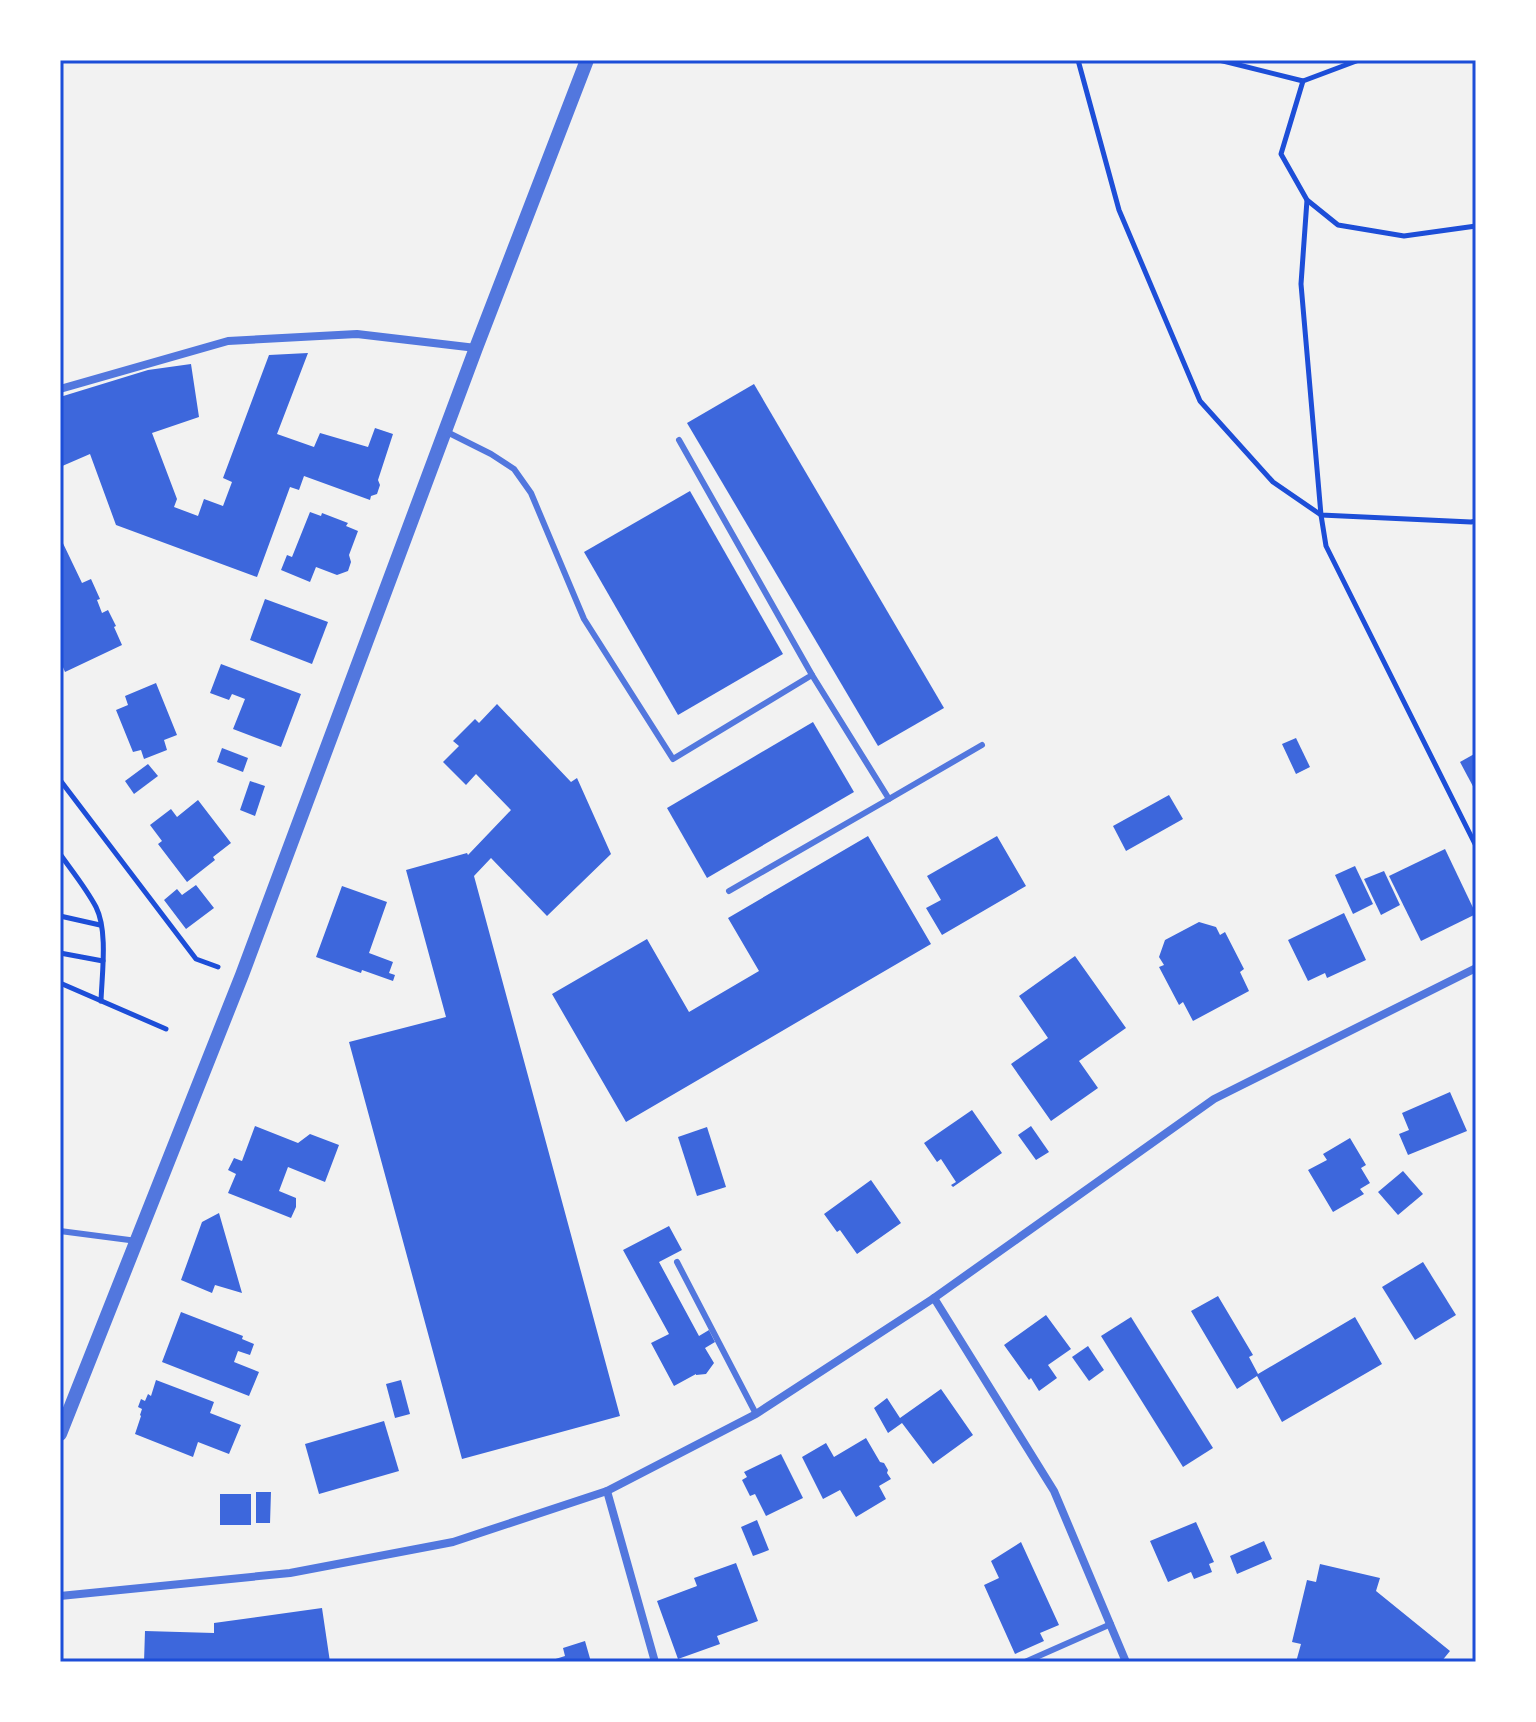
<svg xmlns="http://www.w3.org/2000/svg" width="1536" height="1722" viewBox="0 0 1536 1722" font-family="'Noto Sans',sans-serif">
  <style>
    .building { fill: #3d67dc }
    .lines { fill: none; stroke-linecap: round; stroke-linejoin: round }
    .path { stroke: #1d4ed8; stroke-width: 5 }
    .service { stroke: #5277de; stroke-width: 6 }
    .minor { stroke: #5277de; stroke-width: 8 }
    .tertiary { stroke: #5277de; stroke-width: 14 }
    .neatline { fill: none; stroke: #1d4ed8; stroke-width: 3 }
  </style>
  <rect width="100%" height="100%" fill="#f2f2f2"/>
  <g class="building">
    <path d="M308,353l-31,81 37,13 6,-14 48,14 7,-19 18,6 -15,46 2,5 -3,9 -6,2 -1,4 -66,-24 -5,14 -9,-3 -33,90 -141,-52 -26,-71 -30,13v-70l88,-27 43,-6 8,53 -47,16 25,66 -3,8 24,9 6,-17 19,7 9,-24 -9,-4 46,-123z"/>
    <path d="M754,384l190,324 -66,38 -191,-323z"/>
    <path d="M690,491l93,163 -105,61 -94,-163z"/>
    <path d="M310,512l11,4 1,-3 26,10 -2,3 12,5 -9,24 2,7 -3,9 -11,4 -21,-8 -6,15 -29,-12 6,-15 5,2z"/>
    <path d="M60,537l22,46 9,-4 9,20 -3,1 5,13 6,-3 8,16 -2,1 8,18 -57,27 -5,-12z"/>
    <path d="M265,599l63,23 -16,42 -62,-24z"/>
    <path d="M221,664l80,30 -20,53 -48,-18 12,-30 -13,-5 -3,6 -19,-7z"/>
    <path d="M156,683l21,52 -13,5 3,10 -23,9 -3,-9 -8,2 -17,-42 12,-5 -3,-9z"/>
    <path d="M497,704l74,78 6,-4 34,76 -64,62 -56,-58 -17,18 146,540 -158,43 -113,-417 97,-25 -40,-147 61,-17 1,2 43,-45 -35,-36 -10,11 -23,-23 16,-16 -6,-5 22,-22 4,4z"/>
    <path d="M813,722l41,70 -147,86 -40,-70z"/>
    <path d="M1296,738l14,29 -14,7 -14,-30z"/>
    <path d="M222,748l26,10 -5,14 -26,-10z"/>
    <path d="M1476,753v39l-16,-30z"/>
    <path d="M148,764l10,12 -24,18 -9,-13z"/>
    <path d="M250,781l15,5 -10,30 -15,-6z"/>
    <path d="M1169,795l14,24 -57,32 -13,-25z"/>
    <path d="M198,800l33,43 -18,14 2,3 -28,22 -29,-38 4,-3 -12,-16 21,-16 6,8z"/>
    <path d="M868,836l63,108 -305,178 -74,-128 95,-55 42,73 70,-41 -31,-53z"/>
    <path d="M997,836l29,50 -84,49 -16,-27 15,-8 -14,-24z"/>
    <path d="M1445,849l31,65 -55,27 -32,-65z"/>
    <path d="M1355,866l18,38 -20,10 -18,-39z"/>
    <path d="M1384,871l16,34 -19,10 -17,-36z"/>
    <path d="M196,885l18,23 -28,21 -22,-29 13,-11 5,6z"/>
    <path d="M342,886l45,16 -18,51 24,9 -4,11 6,2 -2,6 -31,-11 -1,3 -45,-16z"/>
    <path d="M1344,913l22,47 -39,18 -2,-5 -17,8 -20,-41z"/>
    <path d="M1199,922l17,5 4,8 5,-3 19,37 -4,3 9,19 -56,30 -10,-19 -4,3 -20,-38 5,-2 -5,-8 6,-17z"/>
    <path d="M1075,956l51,72 -47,33 19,27 -47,33 -40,-57 37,-26 -29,-42z"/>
    <path d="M1450,1092l17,39 -59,24 -9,-21 10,-4 -7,-17z"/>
    <path d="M972,1110l30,43 -49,34 -2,-2 5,-3 -15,-23 -4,3 -13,-19z"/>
    <path d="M255,1126l43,17 12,-9 29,11 -14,37 -37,-15 -9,24 17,7v9l-5,11 -63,-25 8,-19 -8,-4 6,-12 8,3z"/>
    <path d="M1031,1126l18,26 -13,8 -18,-25z"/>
    <path d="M707,1127l19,60 -29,9 -19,-59z"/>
    <path d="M1350,1138l16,27 -5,3 9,15 -10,6 4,5 -31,18 -25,-42 19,-10 -4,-6z"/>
    <path d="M1403,1171l20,23 -25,21 -20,-23z"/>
    <path d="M871,1180l30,43 -44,31 -17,-24 -3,2 -13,-18z"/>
    <path d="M219,1213l23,80 -27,-8 -3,8 -31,-13 21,-58z"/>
    <path d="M669,1226l13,24 -23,12 40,74 10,-6 6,12 -10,6 9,15 -8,11 -10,1v-1l-22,12 -23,-43 18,-9 -46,-84z"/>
    <path d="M1423,1262l33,53 -41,25 -33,-53z"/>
    <path d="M1218,1296l35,59 -4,2 9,17 97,-57 27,47 -100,58 -25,-46 -20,13 -46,-78z"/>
    <path d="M181,1312l62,24 -1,3 12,5 -4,11 -12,-4 -4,11 25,10 -10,24 -87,-34z"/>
    <path d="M1046,1315l25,34 -23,16 9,13 -18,13 -8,-13 -2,2 -25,-35z"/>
    <path d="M1131,1317l82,131 -30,19 -82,-131z"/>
    <path d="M1088,1346l16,24 -15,11 -17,-24z"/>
    <path d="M156,1380l58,22 -4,11 31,12 -12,29 -31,-12 -5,15 -58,-23 6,-18 -1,-1 2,-6 -4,-2 3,-8 4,2 3,-7 3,2z"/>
    <path d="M401,1380l9,34 -15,4 -9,-34z"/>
    <path d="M941,1389l32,46 -40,29 -31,-41 -14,10 -14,-25 13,-10 13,20z"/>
    <path d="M384,1421l15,50 -80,23 -14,-50z"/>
    <path d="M866,1438l14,24 4,1 4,7 -1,3 4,6 -12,7 7,13 -30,18 -16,-27 -17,9 -21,-42 24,-14 8,14z"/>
    <path d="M781,1454l22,44 -37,18 -11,-22 -5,2 -8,-16 5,-3 -3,-5z"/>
    <path d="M256,1492h15l-1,31h-14z"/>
    <rect x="220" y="1494" width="31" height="31"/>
    <path d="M757,1520l12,30 -16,6 -12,-29z"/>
    <path d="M1196,1522l18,40 -5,2 3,8 -18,7 -3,-7 -23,10 -18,-41z"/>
    <path d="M1264,1541l8,18 -35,15 -7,-18z"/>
    <path d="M1021,1542l38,83 -19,8 4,8 -29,13 -31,-69 15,-7 -8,-17z"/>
    <path d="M736,1563l22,58 -41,15 3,8 -42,15 -21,-58 40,-15 -3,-8z"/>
    <path d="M1320,1564l60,14 -4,13 74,60 -9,11h-145l5,-18 -9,-2 15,-62 9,2z"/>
    <path d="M322,1608l8,54h-186l1,-31 69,2v-10z"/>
    <path d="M585,1641l6,21h-45l19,-6 -2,-8z"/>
  </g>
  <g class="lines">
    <g class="path">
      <path d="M1078,60l41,150 81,191 73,81 48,33 150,7 5,-1"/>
      <path d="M1219,60l84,21"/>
      <path d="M1359,60l-56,21 -22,73 26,46 31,25 66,11 72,-10"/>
      <path d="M1307,200l-6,84 20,231 5,31 150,300"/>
      <path d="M60,780l136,179 22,8"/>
      <path d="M60,854c12,17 26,34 36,53 12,24 6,66 5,94"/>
      <path d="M60,916l40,9"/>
      <path d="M60,953l43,8"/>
      <path d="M60,983l106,46"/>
    </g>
    <g class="service">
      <path d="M445,431l46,23 23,15 17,24 53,126 89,140 139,-84 -133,-235"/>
      <path d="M812,675l77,124 93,-54"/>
      <path d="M729,891l160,-92"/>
      <path d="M60,1231l77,10"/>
      <path d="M677,1262l79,152"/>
      <path d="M1025,1662l86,-38"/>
    </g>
    <g class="minor">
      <path d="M60,389l168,-48 129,-7 119,14"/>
      <path d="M934,1298l120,193 72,171"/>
      <path d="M607,1491l48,171"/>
      <path d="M60,1596l230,-23 163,-31 154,-51 149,-77 178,-116 280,-199 262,-131"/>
    </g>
    <path class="tertiary" d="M60,1434l182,-459 234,-627 111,-288"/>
  </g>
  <rect width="1536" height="1722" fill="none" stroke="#ffffff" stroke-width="124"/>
  <rect x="62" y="62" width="1412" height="1598" class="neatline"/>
</svg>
